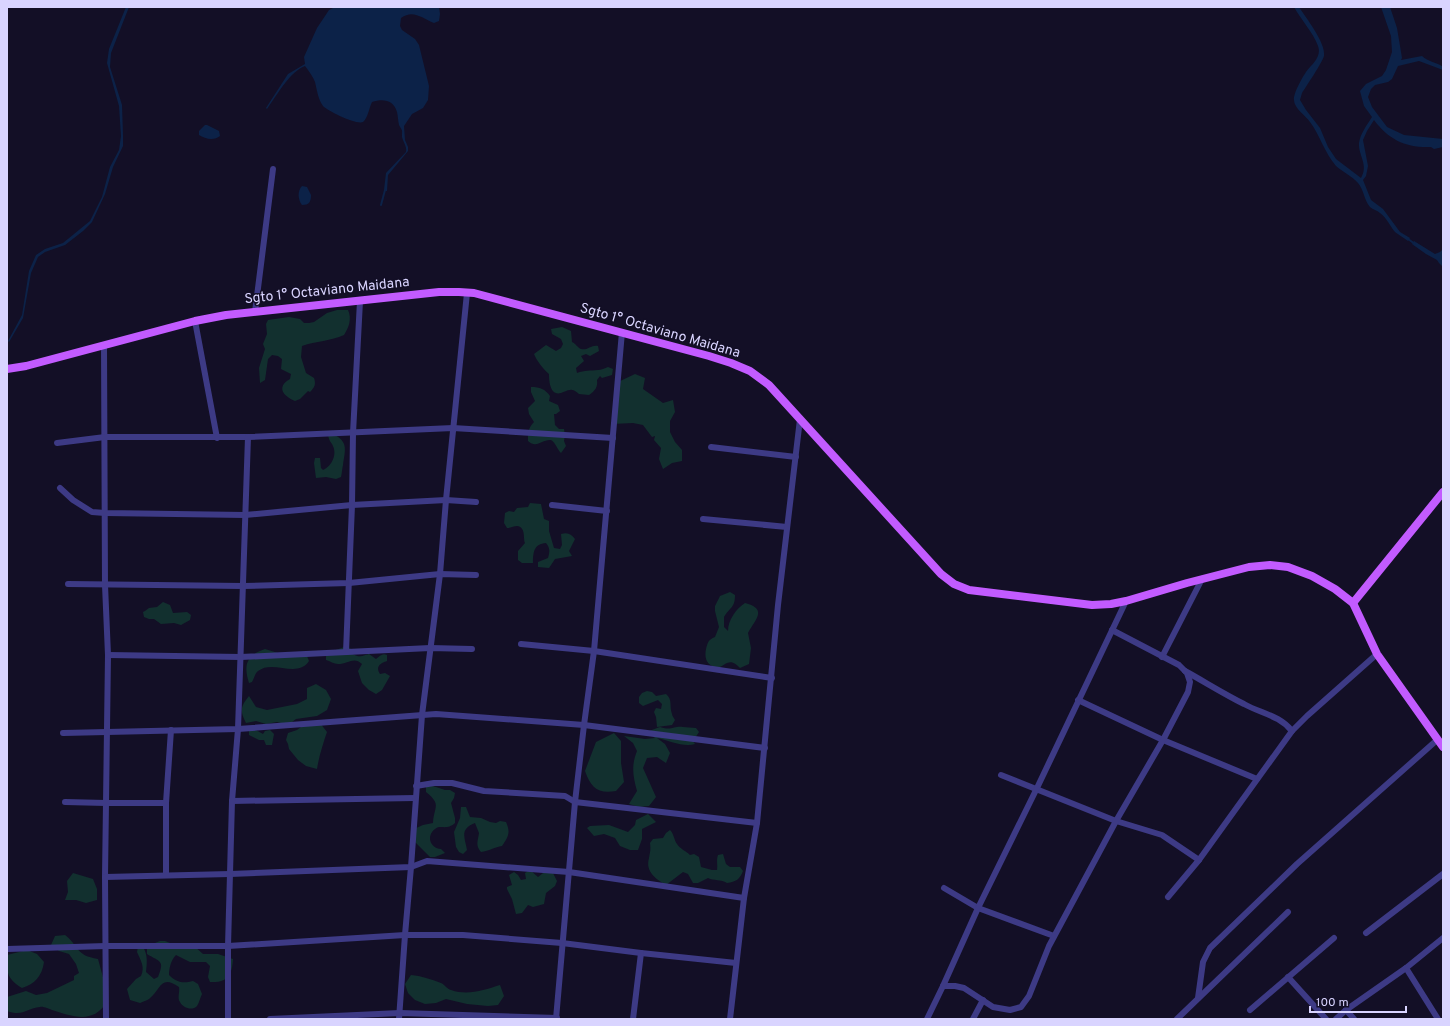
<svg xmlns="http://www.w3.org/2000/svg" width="1450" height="1026" viewBox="0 0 1450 1026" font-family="Overpass,sans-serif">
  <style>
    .green { fill: #12302f }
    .water { fill: #0c2248 }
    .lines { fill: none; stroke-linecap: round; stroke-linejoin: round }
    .stream { stroke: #0c2248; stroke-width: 2 }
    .minor { stroke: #3d3a85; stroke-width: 6 }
    .major { stroke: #c25bff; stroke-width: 8 }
    .labels { text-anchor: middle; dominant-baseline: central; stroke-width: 3; stroke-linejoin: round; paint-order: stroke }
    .street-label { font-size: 14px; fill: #d9d4ff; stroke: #130f26 }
  </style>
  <rect width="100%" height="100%" fill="#130f26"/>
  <g class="green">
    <path d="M337,310h11c4,9 1,17 -4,25 -13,6 -28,6 -42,11l-1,11 5,16 8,5c2,6 1,9 -4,14l-2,-1 -8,8 -5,2c-12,-5 -19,-14 -5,-22l1,-5 -10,-5 1,-10 -4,-3 -6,-1 -4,4 -3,21 -5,3 -1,-15 6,-19 -2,-5 4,-10 -1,-10 2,-4 21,-3 11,2 4,4h5l5,-1 13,-9z"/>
    <path d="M562,327l9,4 1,11c4,2 6,6 9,7 6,2 11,-5 17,-3l1,5 -9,5 -4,-2 -5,2 3,5 -8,7 1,5c8,-3 13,-2 21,-3 3,0 7,-2 10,-3l5,2 -1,6 -10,3 -2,-2 -3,4c1,7 -2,11 -8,15l-10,-1c-3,-2 -5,-5 -9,-4 -3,0 -6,2 -9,3 -11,3 -12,-12 -12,-19 -6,-5 -12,-13 -15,-20l12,-9 10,6 5,-3 2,-4 -2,-5 -9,-5 -1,-5z"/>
    <path d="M635,374l10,4 -2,11 20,14 10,-3 2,12 -5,9v11l5,10 7,8v11l-10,2 -9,6 -4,-10 2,-11 -7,-8 1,-4 -3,1 -9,-12 -10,-2 -21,1 4,-41z"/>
    <path d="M531,387c9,0 14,2 19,9l-1,5 9,4 2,6 -4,3h-2l1,11 4,4h5l1,6 -1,6 2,5 -5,7c-4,-4 -5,-10 -10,-13 -9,-1 -14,9 -23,1 0,-8 0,-13 6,-19l-5,-8 -1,-6 7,-7 -4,-9z"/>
    <path d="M333,434c16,8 12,16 10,31 -1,4 -1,8 -2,12l-5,2 -10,-2 -10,1 -2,-15 1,-5h5l1,10 2,2c9,-4 15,-16 9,-26 -2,-3 -3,-4 -4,-9z"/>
    <path d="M530,503l11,1 3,15 5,2v10l5,17 6,1 2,-4 -1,-11c7,-2 10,0 14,5l-6,12 3,5 -17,3 -6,9 -11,-1v-5l10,-4c2,-7 2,-10 -2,-15 -12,1 -13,9 -13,20h-11l-4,-3v-9l7,-8c-2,-5 1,-16 -8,-17 -3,0 -6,2 -10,2l-3,-5 1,-10 4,-2 5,1 3,-4 11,-1z"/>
    <path d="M730,592l5,3c0,13 -5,12 -11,22v10l4,4c0,-11 8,-22 17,-28 24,6 9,18 3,30l3,15 -2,16 -9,4c-10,-10 -12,-5 -22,0 -11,-2 -14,-9 -12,-19 2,-7 2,-9 9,-12l4,-10 -4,-16v-5l5,-10z"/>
    <path d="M163,602l7,3 3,8 14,-1 4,3 -1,5 -9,5 -7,-2 -13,1 -7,-5h-5l-5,-2 -1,-5 2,-1 4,-3 8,-1z"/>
    <path d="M347,646l4,3 1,5c9,4 9,2 17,0l7,5c4,-3 6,-6 11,-4v6c-6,2 -12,5 -7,13l5,-1 5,3 -8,14 -6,4 -7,-4 -7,-7 -4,-12 4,-7c-8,-8 -14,0 -24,0 -4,0 -8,-3 -12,-4v-5l4,-3z"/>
    <path d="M265,649l13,4 29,3 2,5c-12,18 -36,-2 -51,10 -3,2 -4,8 -6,11l-3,1c-6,-19 -2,-28 16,-34z"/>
    <path d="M316,684l10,6 5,9 -4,11 -10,6 -21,3 -8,6 -11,-3 -11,2 -10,-3 -10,2c-6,-12 -6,-16 3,-27l7,11 11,3 30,-6 10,-5v-11z"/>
    <path d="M647,691l5,1 4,4 10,-2c7,6 3,12 6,20 0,2 2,4 3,6l-3,5 -15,2 -1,-10 -2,-5 2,-4 5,1 1,-5 -4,-4 -15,6 -4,-3v-6l3,-4z"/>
    <path d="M320,723l7,9c-4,12 -8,24 -10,37l-11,-3 -8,-6 -9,-11 -1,-5 -2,-4 2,-7 9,-3 4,-3z"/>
    <path d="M660,727c12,4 13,-1 23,0 4,0 8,1 13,1l3,4 -6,9 2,3c-11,4 -27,-4 -38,-6l8,6 5,9 -4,10 -9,-6 -10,1 -4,10 13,29 -7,9 -10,1 -10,-3 8,-13c-4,-15 -6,-25 0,-40l-4,-8 -9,-7 21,3 10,-1 -3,-2h-3v-5z"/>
    <path d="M249,729h5l9,5 2,-3 5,-1 4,4 -2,11h-6l-2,-5h-5l-10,-5z"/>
    <path d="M614,733l7,8v22l3,19 -8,9c-18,3 -25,-3 -31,-20l11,-29z"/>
    <path d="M430,785l15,5h5l5,3 -1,5 -3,5 4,15v5c-9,8 -14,1 -20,6 -9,7 -5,19 6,20l4,4 -10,4h-5l-19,-19 3,-9 9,-4 10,-2c1,-17 9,-18 -7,-31v-5z"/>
    <path d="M461,807h5l4,10 11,1 9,4 6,1 4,-2 6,1c5,11 2,15 -4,24 -7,1 -13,5 -21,6 -6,-7 -3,-11 -2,-19l-4,-10c-16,6 -10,15 -8,27l-4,4 -4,-2 -3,-5 -2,-15 6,-14z"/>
    <path d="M648,814l8,8 -14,7v10l-4,11h-8l-10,-4 -5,-8 -11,-4 -10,2 -7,-8 3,-2 19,-1 19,7 7,-7 1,-5z"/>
    <path d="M670,830c4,4 4,10 7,14 3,5 9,7 13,11l4,-1 5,3 2,10 11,3h5c1,-5 -1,-10 1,-15l5,-1 3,10 4,3h10l3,4c-3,8 -7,11 -16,12 -6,-4 -13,-2 -19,-5l-10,5h-5l-5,-9 -5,-2 -17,13c-10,-6 -21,-13 -17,-27 1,-6 2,-8 1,-15l3,-4 10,-1 3,-5z"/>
    <path d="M530,870l8,7 9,-7 5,1 5,10 -2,5 -9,7 -2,11 -11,3 -5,-2 -6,8 -6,1 -4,-15 -5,-10v-2l5,-2 -3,-10 5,-3 4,3 3,5 5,-1 -1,-6z"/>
    <path d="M73,873l20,6 4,10v11l-11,3 -10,-3h-11l3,-8 -1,-11z"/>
    <path d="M65,935c16,13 10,20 33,24l6,22 3,21c-14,22 -33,15 -55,8 -3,-1 -9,-4 -12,-3 -13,1 -17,10 -33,4v-14l19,-6 10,4 11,-2 27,-13v-4l5,-3 -3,-9 -7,-10 -10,-3 -8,-6 4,-9z"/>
    <path d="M160,941h5l5,2 24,3 9,8h15l15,5c-1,16 -5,24 -23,23l-2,-5 2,-11 -4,-4h-16l-14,-7c-5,5 -7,13 -7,20 7,7 14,9 24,6l5,3 4,10c-2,4 -3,9 -5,12 -5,5 -14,2 -17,-4 -3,-4 0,-10 -1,-15 -19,-13 -18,3 -30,12 -2,1 -6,3 -9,4l-10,-3 -3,-11 9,-10 5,-3c4,-9 0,-15 -4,-24l1,-5h5c5,8 4,16 3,25l8,7 4,-2c7,-17 2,-15 -11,-23v-5l3,-4z"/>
    <path d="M27,950l10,4 7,8c-2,14 -9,22 -22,26 -16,-10 -15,-16 -15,-33z"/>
    <path d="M411,975c10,1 20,4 30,8 4,2 6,6 10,7 17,6 33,0 49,-5l4,11 -6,9 -10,1 -21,-2 -21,-5 -10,4 -11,1 -10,-4 -7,-7 -3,-9z"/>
  </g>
  <g class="water">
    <path d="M126,7h3l-18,46 -1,14 12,38 1,30v11l-10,21 -8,27 -13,28 -9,9 -18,14 -20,7 -7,5 -7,16 -8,45 -14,24 -1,-1 14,-26 7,-44 7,-16 9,-6 18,-6 27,-22 12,-24 8,-30 9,-17 2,-14 -2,-30 -12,-43 2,-14z"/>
    <path d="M335,7h104l1,7 -1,7 -5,2c-12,-5 -21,-14 -33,-5l-1,8 2,4 13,9 4,6 10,41 -1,14 -5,8 -11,6 -8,12 1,14 3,7v4l-20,24 -1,16h-2l-1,-1 2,-17 20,-21c1,-6 -3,-10 -4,-15 0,-8 1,-5 -3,-12 -1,-4 -1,-9 -2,-13 -3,-12 -14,-14 -25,-10 -3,6 -4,16 -9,20 -7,3 -35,-11 -40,-16 -5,-7 -6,-16 -8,-24 -2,-5 -6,-11 -10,-16 -15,6 -26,26 -36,40l-2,3 -1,-1 22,-34 17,-10 -1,-7 13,-29 12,-18z"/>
    <path d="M1294,7h5c7,11 27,36 25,49 -2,7 -17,29 -22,37l-2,7 6,10 14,18 8,19 8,12 25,19c8,-13 -3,-23 -2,-35 1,-9 8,-18 13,-26l-8,-11 -4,-15 6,-7 16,-8 4,-6 6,-18 -1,-16 -10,-29h9l7,21 5,30 -1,2 21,-4c6,6 15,6 21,11v3l-24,-9 -21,5 -6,13 -4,3 -13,3 -4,4 -3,8 4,10 15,20 17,8 39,4v8l-9,2 -3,-2c-25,1 -42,-7 -57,-27l-7,11 -4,9 5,26 -2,10 -3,4 8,20 12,9 17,23 10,6 -2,3c-4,-3 -9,-6 -13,-9 -5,-6 -8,-14 -15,-19 -3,-3 -7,-3 -10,-6 -6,-7 -6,-17 -12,-24 -6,-7 -15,-11 -22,-17 -12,-14 -16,-31 -26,-44 -5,-7 -16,-14 -16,-22 -1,-6 8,-22 12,-28 6,-8 16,-15 12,-26 -5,-14 -17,-26 -24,-39z"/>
    <path d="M205,125h2l12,6 1,5c-6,5 -15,3 -21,-1v-4z"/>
    <path d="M302,186l5,1 4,8c0,7 -2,10 -9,10 -4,-5 -5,-14 0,-19z"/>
    <path d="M1414,241l21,13 5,-2 3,-3v18l-4,-4 -2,-3 -11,-6 -14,-10z"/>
  </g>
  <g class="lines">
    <g class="stream">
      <path d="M381,205l4,-15"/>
      <path d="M1408,239l7,5"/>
    </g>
    <g class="minor">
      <path d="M255,312l18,-143"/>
      <path d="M195,321l22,117"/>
      <path d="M104,345l1,240 3,70 -3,222 1,142"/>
      <path d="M57,443l48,-6h143l205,-9 160,10"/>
      <path d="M711,447l85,10"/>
      <path d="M60,488l13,12 19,12 13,1 140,2 107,-10 94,-5 30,2"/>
      <path d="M552,505l55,6"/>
      <path d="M703,519l84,8"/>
      <path d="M68,584l175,2 106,-3 91,-9 36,1"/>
      <path d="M521,644l73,7 178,27"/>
      <path d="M346,652l6,-147 1,-72 7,-132"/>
      <path d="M108,655l133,2 189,-9 42,1"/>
      <path d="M1162,657l40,-78"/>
      <path d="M1185,671c20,11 39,23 59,33 18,10 35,11 48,27"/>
      <path d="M1078,700l85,40 94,39"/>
      <path d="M63,733l175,-4 198,-15 148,11 181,23"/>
      <path d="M1001,775l115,46 46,14 37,25"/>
      <path d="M416,786l18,-3h18l32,8 81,5 10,6 182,21"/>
      <path d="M232,801l183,-3"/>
      <path d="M65,802l41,1h60"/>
      <path d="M166,875v-72l5,-73"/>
      <path d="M105,877l125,-3 181,-7 16,-6 142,11 175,26"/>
      <path d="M944,888l34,20 76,28"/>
      <path d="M1168,897l31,-37 93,-129 15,-15 70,-62"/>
      <path d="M1366,933l77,-59"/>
      <path d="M7,949l99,-3h122l177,-11h58l99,8 79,10 95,10"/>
      <path d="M1406,968l32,51"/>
      <path d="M1288,977l38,42"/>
      <path d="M943,986h12l9,2 29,19 17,3 11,-3 8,-11 20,-50 67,-125 47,-81 25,-48 2,-10 -3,-9 -8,-8 -67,-35"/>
      <path d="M1198,998l5,-36 7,-14 87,-84 140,-124"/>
      <path d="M1250,1010l84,-72"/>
      <path d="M1346,1010l8,9"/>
      <path d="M228,1019v-73l4,-145 6,-72 10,-292"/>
      <path d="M270,1019l130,-6 157,5"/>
      <path d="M399,1019l6,-84 6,-68 11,-152 18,-141 6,-74 21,-207"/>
      <path d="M556,1019l19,-217 9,-77 10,-74 28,-319"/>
      <path d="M633,1019l8,-66"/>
      <path d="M730,1019l14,-121 13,-75 21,-218 22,-186"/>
      <path d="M927,1019l16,-33 35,-78 59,-120 89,-187"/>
      <path d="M973,1019l10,-19"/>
      <path d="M1177,1019l111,-107"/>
      <path d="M1336,1019l10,-9 60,-42 37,-30"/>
    </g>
    <g class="major">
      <path d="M7,369l19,-3 169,-45 31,-6 213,-23h20l15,1 235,63 22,7 19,8 19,14 172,189 13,10 15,6 123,15 19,-1 15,-3 61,-18 62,-16 21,-2 18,2 24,9 23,13 18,14 24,51 66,93"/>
      <path d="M1353,603l90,-111"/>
    </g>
  </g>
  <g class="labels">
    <g class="street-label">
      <text transform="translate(327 291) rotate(-6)">Sgto 1° Octaviano Maidana</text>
      <text transform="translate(660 331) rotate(16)">Sgto 1° Octaviano Maidana</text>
    </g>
  </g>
  <rect width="1450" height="1026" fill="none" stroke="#d9d4ff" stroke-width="16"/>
  <path d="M1310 1006v6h96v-6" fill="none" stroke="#d9d4ff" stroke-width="2"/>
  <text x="1316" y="1006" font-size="12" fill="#d9d4ff" stroke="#130f26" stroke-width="3" paint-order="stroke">100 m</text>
</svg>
